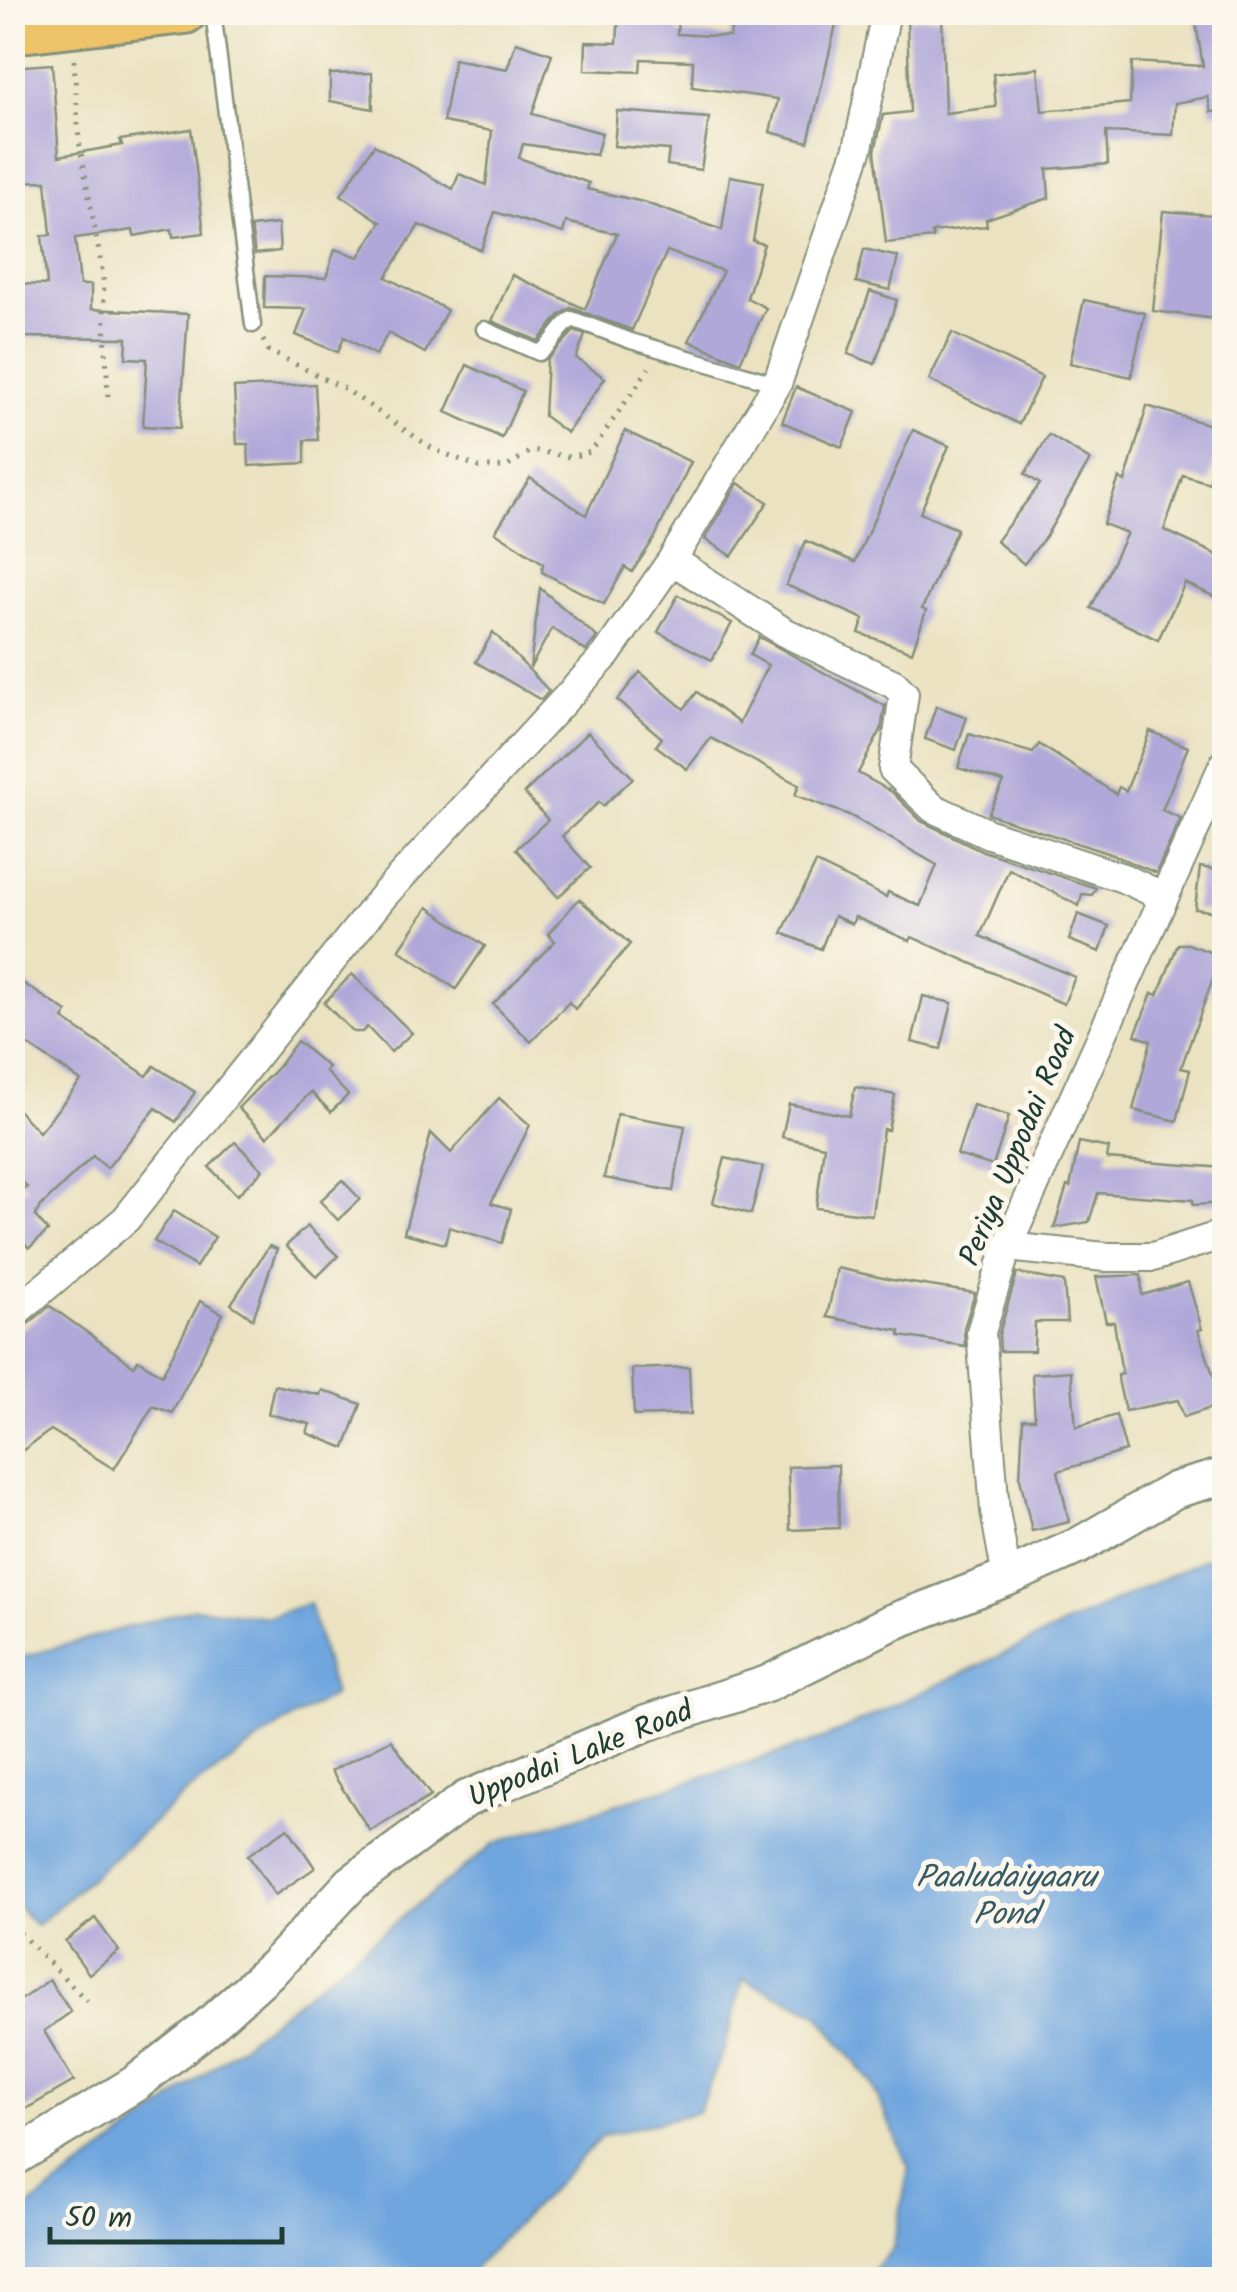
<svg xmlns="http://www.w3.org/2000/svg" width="1237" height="2292" viewBox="0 0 1237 2292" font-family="Kalam,sans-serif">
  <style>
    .water { fill: #70a6de; stroke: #487289; stroke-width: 2.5 }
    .building { fill: #b0a8d9 }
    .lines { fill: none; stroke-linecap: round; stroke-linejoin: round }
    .service-casing { stroke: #85907a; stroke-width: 19 }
    .minor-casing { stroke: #85907a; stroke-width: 32 }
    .tertiary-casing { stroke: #85907a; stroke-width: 40 }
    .primary-casing { stroke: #85907a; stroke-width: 48 }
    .path { stroke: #85907a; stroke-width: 5; stroke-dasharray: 2.5 8; stroke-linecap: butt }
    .service { stroke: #fff; stroke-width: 14 }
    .minor { stroke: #fff; stroke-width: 28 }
    .tertiary { stroke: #fff; stroke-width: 35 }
    .primary { stroke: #efc469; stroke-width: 42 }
    .labels { text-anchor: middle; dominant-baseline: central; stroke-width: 10; stroke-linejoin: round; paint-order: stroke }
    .street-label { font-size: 30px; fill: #1f3d34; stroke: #fbf7ec }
    .water-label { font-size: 32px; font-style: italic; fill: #375c67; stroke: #fbf7ec }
  </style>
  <rect width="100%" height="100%" fill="#fbf7ec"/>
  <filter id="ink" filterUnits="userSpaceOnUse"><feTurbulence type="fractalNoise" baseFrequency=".01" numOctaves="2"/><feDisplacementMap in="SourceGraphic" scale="20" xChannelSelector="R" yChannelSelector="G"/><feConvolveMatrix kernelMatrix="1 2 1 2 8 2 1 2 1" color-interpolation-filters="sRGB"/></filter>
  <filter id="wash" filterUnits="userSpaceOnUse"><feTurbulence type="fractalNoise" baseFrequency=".0048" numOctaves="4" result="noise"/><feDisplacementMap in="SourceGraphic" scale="40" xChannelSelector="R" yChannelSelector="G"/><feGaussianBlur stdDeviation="2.25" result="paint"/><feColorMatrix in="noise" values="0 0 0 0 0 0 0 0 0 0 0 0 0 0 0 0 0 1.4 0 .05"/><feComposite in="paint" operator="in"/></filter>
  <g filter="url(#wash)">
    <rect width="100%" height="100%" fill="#ebe2c1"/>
    <g class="water">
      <path d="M1224,1550v729h-360l29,-30 16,-81 -37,-84 -55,-71 -74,-34 -19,70 -26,63 -96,24 -138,143h-451v-60l153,-114 329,-262 328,-104z"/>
      <path d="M309,1603l25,92 -53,30 -96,69 -149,132 -23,-25v-241l182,-52 73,9z"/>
    </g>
    <g id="blocks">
      <g class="building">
        <path d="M678,12l-1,22 53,3 3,-25h106l-31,130 -38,-10 8,-33 -86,-12 1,-26 -52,-2 -1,13 -55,-2 1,-28 31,1 2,-30z"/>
        <path d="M1194,12h30v99l-13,1 -3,-15 -33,6 -2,32 -67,-3 2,32 -61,5 2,29 -63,21 1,7 -55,6 1,6 -47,5 -11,-92 8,-36 27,-3 -3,-94 35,-1 3,96 51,-6 -3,-33 45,-6 4,43 88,-8 2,-41 71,4z"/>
        <path d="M516,42l36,12 -20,60 70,19 -6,22 -73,-11 -4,14 70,25 -2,6 56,13 79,28 8,-54 33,6 -10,59 11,3 -17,54 19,10 -26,54 -51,-21 34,-70 -56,-20 -35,79 -61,-22 -11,7 -22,26 -46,-20 20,-46 73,34 32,-75 -51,-12 -3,11 -68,-21 -14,38 -62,-25 -33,52 61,33 -22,43 -37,-20 -12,22 -32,-18 -6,15 -42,-17 10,-26 -42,-1 1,-32 61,2 9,-29 24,8 22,-35 -40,-27 33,-50 79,44 6,-15 27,11 6,-54 -49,-9 11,-63 53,10z"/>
        <path d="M52,64l7,92 63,-11 -2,-5 71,-11 13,104 -31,4 -1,-8 -38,7 -1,-6 -58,8 5,47h11v24l97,5 -8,114 -37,-2 4,-67 -21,-1 1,-20 -110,-1 1,-53 29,1 -5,-49 9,-1 -5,-54 -34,1v-18l10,-2 -3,-58 -7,1v-38z"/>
        <path d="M372,73l1,36 -43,-8v-27z"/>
        <path d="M617,111l92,7 -8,52 -34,-5 2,-15 -55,-4z"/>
        <path d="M1163,211l61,5v104l-71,-9z"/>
        <path d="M278,224l2,27 -25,3 -4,-27z"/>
        <path d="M864,249l34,8 -8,33 -34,-8z"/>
        <path d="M870,291l27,9 -22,64 -27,-10z"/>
        <path d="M1084,300l61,13 -14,64 -61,-14z"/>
        <path d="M574,331l11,4 -9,23 29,20 -38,55 -23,-17 3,-56z"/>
        <path d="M952,333l90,44 -23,47 -90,-44z"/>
        <path d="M467,365l56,26 -21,47 -56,-26z"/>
        <path d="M315,384l3,56h-13v23l-56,3 -1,-22h-11l-3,-56z"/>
        <path d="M796,387l60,25 -14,35 -60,-25z"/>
        <path d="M1147,406l77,23 -15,54 -26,-8 -19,55 60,28v43l-39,-18 -27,57 -67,-32 36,-75 -24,-9 16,-46 6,4z"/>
        <path d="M913,430l36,16 -29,67 37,16 -35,80 4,2 -14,41 -53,-19 5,-14 -78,-34 20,-44 49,21z"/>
        <path d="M625,431l66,31 -37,77 -22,33 -7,-5 -21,37 -62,-32 1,-9 -48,-31 35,-54 56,37z"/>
        <path d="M1049,435l41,25 -44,76 -22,28 -28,-23 44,-57 -15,-10z"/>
        <path d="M738,483l30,19 -36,54 -27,-17z"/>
        <path d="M540,588l57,49 -11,14 -34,-23 -22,40z"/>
        <path d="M678,595l54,28 -20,37 -54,-28z"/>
        <path d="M493,632l56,59 -8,9 -65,-38z"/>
        <path d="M759,637l126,69 -4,24 -23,43 34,19 29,29 62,30 113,37 -4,7 -10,-1 -3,12 -70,-37 -29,67 95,41 -11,27 -152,-67 -2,4 -55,-24 -3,7 -18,-8 -13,33 -39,-16 34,-70 70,34 2,-5 32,14 17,-41 -88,-50 -54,-20 4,-10 -88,-47 -24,31 -31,-23 6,-8 -45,-38 23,-28 44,37 13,-17 42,31 29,-58 -18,-10z"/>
        <path d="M936,706l31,11 -11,33 -31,-11z"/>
        <path d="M1150,731l38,16 -26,63 19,8 -25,55 -43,-18 -125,-41 16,-32 -46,-14 11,-34 64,19 6,-9 77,50 3,-7 7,4z"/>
        <path d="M588,732l45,46 -30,28 -4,-4 -37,34 28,32 -32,29 -42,-48 32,-29 -24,-27z"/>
        <path d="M1200,867l24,4v42l-29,-4z"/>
        <path d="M579,899l51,45 -55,65 -6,-7 -38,40 -38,-38 62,-63 -7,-7z"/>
        <path d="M428,907l57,39 -29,43 -57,-39z"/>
        <path d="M1078,914l31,12 -9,26 -31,-12z"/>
        <path d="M1178,944h10l33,12 -40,112 9,2 -13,51 -44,-11 18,-69 -16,-6 17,-42 6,2z"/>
        <path d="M352,974l60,59 -21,19 -24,-25 -5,5h-9l-29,-29z"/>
        <path d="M12,976l55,36 -4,7 84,57 7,-10 41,26 -19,30 -20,-14 -49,60 -14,-12 -53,51 -5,9 13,15 -19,17 -14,-14 -3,3v-58l11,11 4,-3 -15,-15v-68l27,28 42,-51 -69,-47z"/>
        <path d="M923,996l29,7 -11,46 -29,-7z"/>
        <path d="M297,1041l31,26 -3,4 23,24 -17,17 -20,-20 -44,45 -29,-29 40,-41z"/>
        <path d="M855,1087l40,8 -7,35 -5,-1 -11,86 -56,-7 8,-62 -42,-9 7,-33 60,12z"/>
        <path d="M499,1098l31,27 -39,78 20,6 -9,34 -53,-16 -4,17 -41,-11 27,-100 20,20z"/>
        <path d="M973,1105l36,11 -16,50 -36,-11z"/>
        <path d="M617,1114l68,12 -12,65 -69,-13z"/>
        <path d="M235,1142l28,28 -26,25 -28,-28z"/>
        <path d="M1079,1142l30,6 -2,11 117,9v35l-31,2v-5l-95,-7 -9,29 -35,6 13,-42 3,1z"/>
        <path d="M725,1158l38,9 -12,47 -38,-11z"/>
        <path d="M342,1180l18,19 -22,21 -18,-19z"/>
        <path d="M174,1211l41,26 -19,30 -42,-26z"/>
        <path d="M307,1226l31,30 -21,21 -31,-31z"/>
        <path d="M269,1246l8,3 -24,70 -22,-15z"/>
        <path d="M837,1268l55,12 83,13 -11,35 1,18 -65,-10v-5l-73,-14z"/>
        <path d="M1017,1273l47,9 3,40h-32l-1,29h-34l-1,-17z"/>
        <path d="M1141,1275l1,20 46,-13 14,47 -4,1 25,74 -39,13 -6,-17 -53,11 -8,-36 5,-1 -8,-52h-8l-10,-45z"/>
        <path d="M200,1301l23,13 -51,99 -19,-7 -39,63 -63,-39 -39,28v-126l11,-4 27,-22 84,60 4,-6 24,15z"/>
        <path d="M689,1367l2,47 -57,2 -2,-47z"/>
        <path d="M1071,1371l5,56 40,-12 10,36 -68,20 11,51 -37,9 -12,-53 3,-59h12l-3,-45z"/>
        <path d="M274,1385l46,10 2,-5 39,14 -16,44 -38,-15 3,-9 -42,-10z"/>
        <path d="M838,1465l1,63 -49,2 -2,-63z"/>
        <path d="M391,1740l40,56 -61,35 -39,-60z"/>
        <path d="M288,1828l27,40 -40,27 -27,-40z"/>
        <path d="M95,1918l24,33 -30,23 -24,-33z"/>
        <path d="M49,1980l22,32 -27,19 30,50 -62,36v-111z"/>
      </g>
    </g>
  </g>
  <g filter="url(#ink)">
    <use href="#blocks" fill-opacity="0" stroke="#85907a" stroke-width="2.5"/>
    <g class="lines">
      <defs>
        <g id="service">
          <path d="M213,12l40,313"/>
          <path d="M484,329l55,24c15,-9 19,-24 33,-34l59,22 146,43"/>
        </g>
        <g id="minor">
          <path d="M672,560l112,72 110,52 10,10 -11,75 40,39 56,26 134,44 41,19"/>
          <path d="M1007,1247l98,10h48l71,-23"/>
          <path d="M12,1315l114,-96 258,-324 222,-240 66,-95 105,-176 81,-236 28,-136"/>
          <path d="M1007,1578l-12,-67 -14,-179 26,-85 217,-483"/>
        </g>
        <path id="tertiary" d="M12,2159l124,-76 69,-54 69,-62 78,-84 114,-84 180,-76 121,-39 123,-61 117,-45 71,-32 97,-56 49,-14"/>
        <path id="primary" d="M12,32l173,-20"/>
      </defs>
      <use href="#service" class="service-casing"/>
      <use href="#minor" class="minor-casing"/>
      <use href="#tertiary" class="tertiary-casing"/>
      <use href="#primary" class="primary-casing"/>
      <g class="path">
        <path d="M74,60l5,81 24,134 5,125"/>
        <path d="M263,340l6,11 76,38 88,60 46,18h28l25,-17 37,7 22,-5 58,-84"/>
        <path d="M12,1925l75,76"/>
      </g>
      <use href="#service" class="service"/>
      <use href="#minor" class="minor"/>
      <use href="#tertiary" class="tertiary"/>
      <use href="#primary" class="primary"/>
    </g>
  </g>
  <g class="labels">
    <g class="street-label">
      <text transform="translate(1019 1147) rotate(-67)">Periya Uppodai Road</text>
      <text transform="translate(581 1755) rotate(-22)">Uppodai Lake Road</text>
    </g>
    <g class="water-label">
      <text x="1006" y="1878">Paaludaiyaaru<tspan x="1006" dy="37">Pond</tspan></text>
    </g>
  </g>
  <rect width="1237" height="2292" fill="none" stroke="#fbf7ec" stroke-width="50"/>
  <path d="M50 2227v15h232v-15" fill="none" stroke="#1f3d34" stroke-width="5"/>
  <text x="65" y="2227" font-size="30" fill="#1f3d34" stroke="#fbf7ec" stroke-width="8" paint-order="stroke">50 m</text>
</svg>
